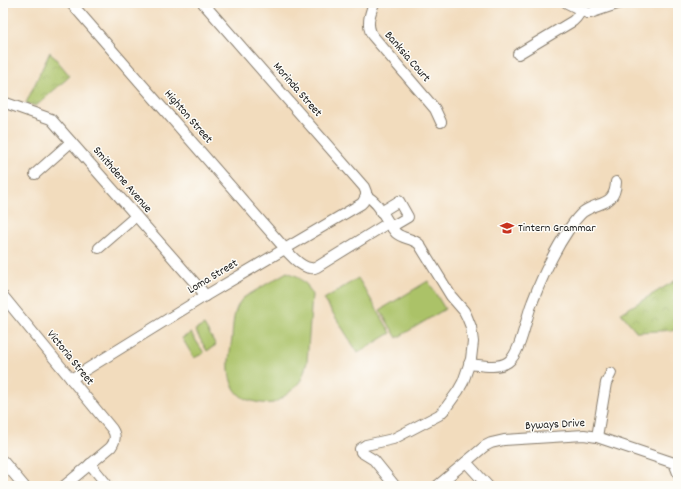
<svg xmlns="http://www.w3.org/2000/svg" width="681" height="489" viewBox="0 0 681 489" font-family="Dekko,sans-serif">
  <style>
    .park { fill: url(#park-crowns); stroke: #646f42 }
    .garden { fill: #abc267; stroke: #646f42 }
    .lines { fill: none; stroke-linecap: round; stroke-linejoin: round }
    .minor-casing { stroke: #877c6c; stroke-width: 12 }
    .minor { stroke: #fff; stroke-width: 10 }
    .labels { text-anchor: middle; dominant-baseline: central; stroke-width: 3; stroke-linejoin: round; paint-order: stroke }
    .street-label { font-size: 12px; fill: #1c1c1c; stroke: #fdfcf7 }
    .poi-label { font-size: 12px; fill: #1c1c1c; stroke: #fdfcf7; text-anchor: start }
  </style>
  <defs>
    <pattern id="park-crowns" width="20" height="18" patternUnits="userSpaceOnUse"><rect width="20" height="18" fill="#abc267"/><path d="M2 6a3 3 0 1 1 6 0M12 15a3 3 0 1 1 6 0" fill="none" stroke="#93a659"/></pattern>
  </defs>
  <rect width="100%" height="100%" fill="#fdfcf7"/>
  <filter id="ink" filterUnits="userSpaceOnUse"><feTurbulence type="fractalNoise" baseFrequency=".025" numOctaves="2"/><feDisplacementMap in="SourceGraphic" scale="8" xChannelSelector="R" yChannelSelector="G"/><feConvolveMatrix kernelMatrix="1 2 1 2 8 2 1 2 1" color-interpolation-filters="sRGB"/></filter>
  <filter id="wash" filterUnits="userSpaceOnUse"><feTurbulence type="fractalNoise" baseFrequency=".012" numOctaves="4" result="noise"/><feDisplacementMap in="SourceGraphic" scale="16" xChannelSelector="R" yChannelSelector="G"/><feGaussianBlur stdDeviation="0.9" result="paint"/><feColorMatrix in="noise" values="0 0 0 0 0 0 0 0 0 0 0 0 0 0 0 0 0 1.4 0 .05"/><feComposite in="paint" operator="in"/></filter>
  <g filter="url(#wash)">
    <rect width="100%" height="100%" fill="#f2dcbd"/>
    <g class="park">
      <path d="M50,52l20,24 -34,30 -10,-3z"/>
      <path d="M678,279v51l-41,2 -16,-19z"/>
    </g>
    <g class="garden">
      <path d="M287,272l10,4 10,9 5,10 -5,67c-2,6 -3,12 -6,18 -5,8 -19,19 -28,23 -6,1 -15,0 -21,-2 -10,-2 -16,-8 -20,-17 -6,-15 -2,-31 0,-46 1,-14 1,-29 11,-40z"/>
      <path d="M358,278l33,55 -33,20 -34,-54z"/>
      <path d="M428,281l17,28 -48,29 -17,-28z"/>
      <path d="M204,325l12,20 -9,6 -12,-21z"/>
      <path d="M191,333l13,20 -10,5 -12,-20z"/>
    </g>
  </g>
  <g filter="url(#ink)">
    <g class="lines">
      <defs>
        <g id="minor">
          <path d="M71,3l210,241c6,8 20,24 30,24 2,1 4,0 6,-1l71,-44"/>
          <path d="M203,3l161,184 2,5v4"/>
          <path d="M374,3c-4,11 -8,21 -2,32l63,74 6,13"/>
          <path d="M567,3l20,10h3l30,-10"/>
          <path d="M518,54l55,-33 3,-3 5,-7"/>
          <path d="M3,102l48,17 151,172 3,5"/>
          <path d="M35,174l36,-32"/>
          <path d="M366,196c14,6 20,26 30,37 7,6 16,5 23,11l32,52 13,15 3,6 4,10 2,15 -2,17 -8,23 -5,9 -13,18 -6,6 -46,24 -27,6 -6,4 1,3 13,8 21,26"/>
          <path d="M381,212l18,-11 9,16 -17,10"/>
          <path d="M99,248l37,-32"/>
          <path d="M3,296l109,133c4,6 4,11 -1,18l-47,39"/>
          <path d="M469,364c11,1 29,5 39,-2 13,-9 18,-45 24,-59 10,-26 22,-52 37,-74 4,-6 8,-12 14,-17 15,-11 32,-5 33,-30"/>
          <path d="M71,379l134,-83 156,-92 2,-2 3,-6"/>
          <path d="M597,437l9,-54 5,-10"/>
          <path d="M3,461l21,25"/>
          <path d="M466,462l22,24"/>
          <path d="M90,464l18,22"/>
          <path d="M437,486l48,-40 6,-3 13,-3 80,-5 13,2 77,26 4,10"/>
        </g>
      </defs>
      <use href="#minor" class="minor-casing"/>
      <use href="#minor" class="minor"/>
    </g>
  </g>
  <defs>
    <symbol id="school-bare" viewBox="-9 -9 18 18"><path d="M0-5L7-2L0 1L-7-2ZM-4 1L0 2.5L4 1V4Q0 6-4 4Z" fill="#c8321e" stroke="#fdfcf7" stroke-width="2.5" paint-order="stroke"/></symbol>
  </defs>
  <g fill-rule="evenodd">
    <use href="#school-bare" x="497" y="218" width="20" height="20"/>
  </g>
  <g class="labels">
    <g class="street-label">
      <text transform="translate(407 57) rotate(49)">Banksia Court</text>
      <text transform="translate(297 90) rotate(49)">Morinda Street</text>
      <text transform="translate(188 117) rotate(49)">Highton Street</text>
      <text transform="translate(122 180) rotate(49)">Smithdene Avenue</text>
      <text transform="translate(213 277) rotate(-31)">Loma Street</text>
      <text transform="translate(70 358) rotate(51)">Victoria Street</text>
      <text transform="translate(555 425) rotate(-3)">Byways Drive</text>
    </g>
    <g class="poi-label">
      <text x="518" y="228">Tintern Grammar</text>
    </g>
  </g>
  <rect width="681" height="489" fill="none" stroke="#fdfcf7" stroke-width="16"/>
</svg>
